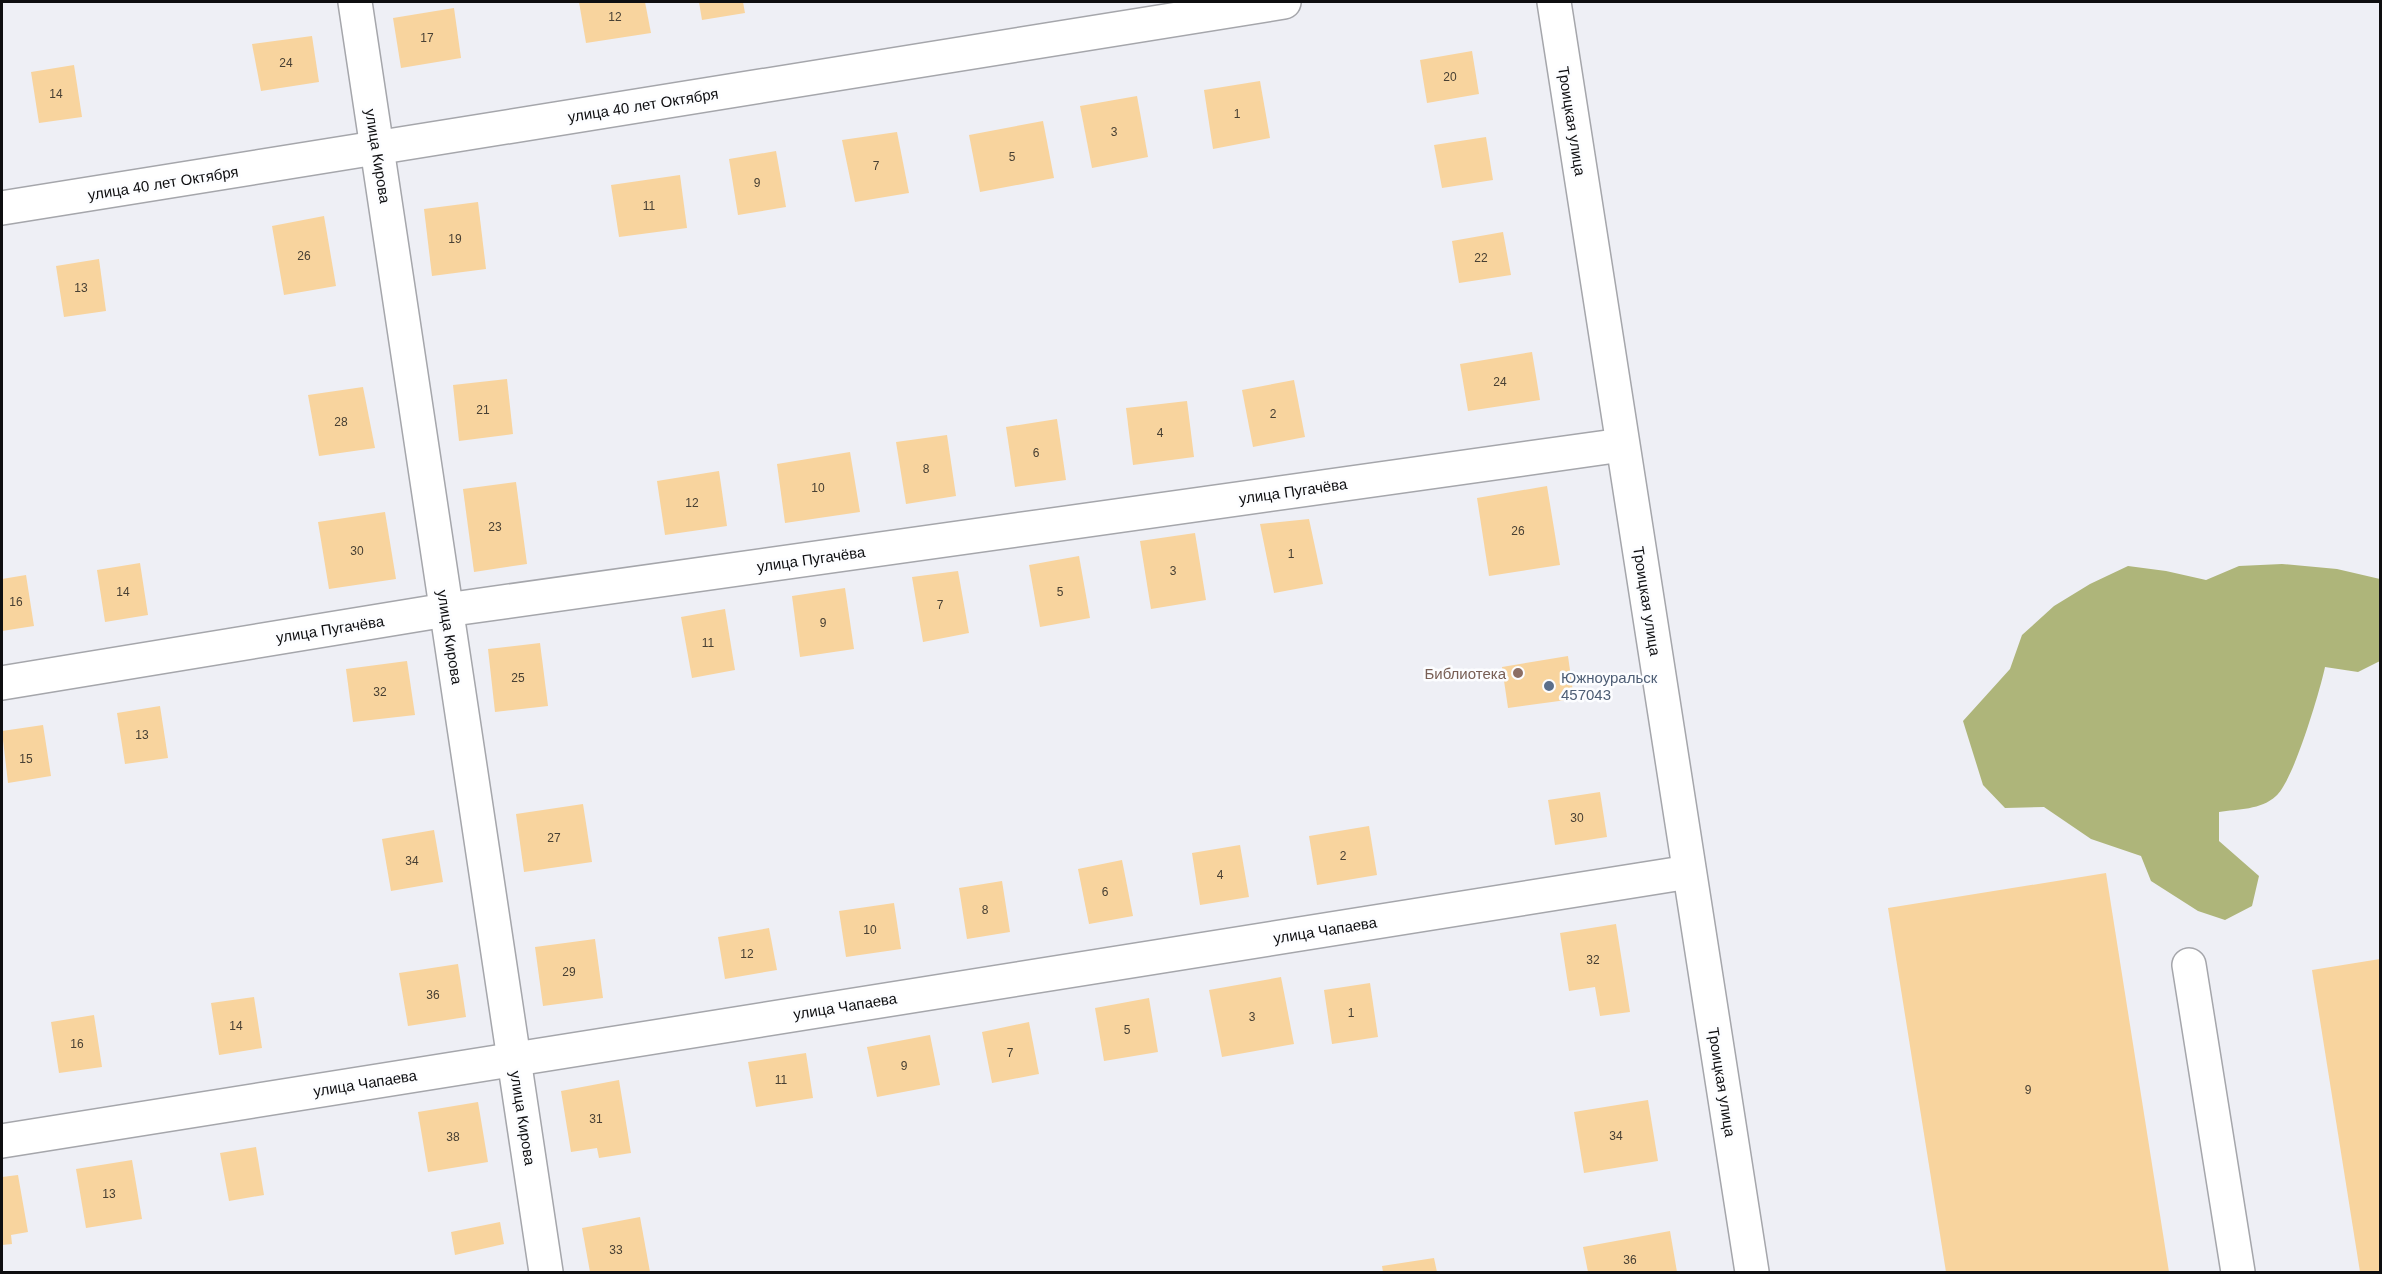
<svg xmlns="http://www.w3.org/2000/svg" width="2382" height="1274" viewBox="0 0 2382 1274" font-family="Arial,sans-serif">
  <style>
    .forest { fill: #aeb57a }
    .building { fill: #f8d49e }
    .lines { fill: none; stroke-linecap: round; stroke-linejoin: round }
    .minor-casing { stroke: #a5a6ab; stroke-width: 36 }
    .minor { stroke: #fff; stroke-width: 33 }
    .education-dot { fill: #8d6e63; stroke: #fcfdff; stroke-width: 2 }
    .service-dot { fill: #5c6f8a; stroke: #fcfdff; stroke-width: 2 }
    .labels { text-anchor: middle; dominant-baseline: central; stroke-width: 5; stroke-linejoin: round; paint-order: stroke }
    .number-label { font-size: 12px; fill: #484034 }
    .street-label { font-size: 15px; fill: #0e0e10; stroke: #fcfdff }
    .education-label { font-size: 15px; fill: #785e54; stroke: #fcfdff; text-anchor: end }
    .service-label { font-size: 15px; fill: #4e5e75; stroke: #fcfdff; text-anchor: start }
  </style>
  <rect width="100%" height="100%" fill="#eeeff5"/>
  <path class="forest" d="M2282,564l55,5 43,10v82l-22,11 -33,-5c-5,24 -32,115 -49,129 -15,14 -38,13 -57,16v29l40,35 -7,30 -27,14 -27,-9 -47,-30 -10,-25 -50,-17 -47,-32 -39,1 -22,-23 -20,-64 47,-52 12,-34 32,-29 36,-22 38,-18 38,5 40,9 33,-14z"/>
  <g class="building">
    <path d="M579,2h66l6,31 -65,10z"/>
    <path d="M699,2h44l2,11 -43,7z"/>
    <path d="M454,8l7,50 -60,10 -8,-50z"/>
    <path d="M312,36l7,46 -58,9 -9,-47z"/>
    <path d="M1472,51l7,43 -52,9 -7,-43z"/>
    <path d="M74,65l8,52 -43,6 -8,-51z"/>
    <path d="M1260,81l10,57 -57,11 -9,-59z"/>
    <path d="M1137,96l11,61 -56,11 -12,-62z"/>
    <path d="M1043,121l11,57 -74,14 -11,-57z"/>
    <path d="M897,132l12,61 -54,9 -13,-62z"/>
    <path d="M1486,137l7,43 -51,8 -8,-43z"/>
    <path d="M776,151l10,56 -48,8 -9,-56z"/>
    <path d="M680,175l7,53 -68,9 -8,-52z"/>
    <path d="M478,202l8,67 -54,7 -8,-67z"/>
    <path d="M324,216l12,70 -52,9 -12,-69z"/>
    <path d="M1503,232l8,43 -52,8 -7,-42z"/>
    <path d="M99,259l7,52 -42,6 -8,-51z"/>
    <path d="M1532,352l8,48 -72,11 -8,-47z"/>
    <path d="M507,379l6,55 -54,7 -6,-56z"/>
    <path d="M1294,380l11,57 -52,10 -11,-57z"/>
    <path d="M363,387l12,61 -56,8 -11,-61z"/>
    <path d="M1187,401l7,56 -61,8 -7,-57z"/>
    <path d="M1057,419l9,61 -51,7 -9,-60z"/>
    <path d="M947,435l9,61 -50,8 -10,-62z"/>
    <path d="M850,452l10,60 -75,11 -8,-59z"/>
    <path d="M719,471l8,55 -62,9 -8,-54z"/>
    <path d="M516,482l11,82 -53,8 -11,-83z"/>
    <path d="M1547,486l13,79 -71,11 -12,-78z"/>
    <path d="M385,512l11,67 -67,10 -11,-67z"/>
    <path d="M1309,519l14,65 -49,9 -14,-69z"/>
    <path d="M1195,533l11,67 -55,9 -11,-68z"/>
    <path d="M1079,556l11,62 -50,9 -11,-62z"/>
    <path d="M140,563l8,52 -43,7 -8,-52z"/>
    <path d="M958,571l11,62 -46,9 -11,-65z"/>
    <path d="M26,575l8,51 -32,5v-52z"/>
    <path d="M845,588l9,61 -54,8 -8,-61z"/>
    <path d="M725,609l10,61 -43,8 -11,-61z"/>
    <path d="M540,643l8,63 -53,6 -7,-63z"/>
    <path d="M1568,656l6,43 -66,9 -6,-41z"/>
    <path d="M407,661l8,54 -62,7 -7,-53z"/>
    <path d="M160,706l8,52 -43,6 -8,-51z"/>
    <path d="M43,725l8,51 -43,7 -6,-52z"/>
    <path d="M1600,792l7,45 -52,8 -7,-45z"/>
    <path d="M583,804l9,58 -68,10 -8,-58z"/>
    <path d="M1369,826l8,49 -60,10 -8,-49z"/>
    <path d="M434,830l9,52 -52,9 -9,-52z"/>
    <path d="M1240,845l9,52 -49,8 -8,-52z"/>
    <path d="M1122,860l11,56 -44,8 -11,-55z"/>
    <path d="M2106,873l63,399h-223l-58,-364z"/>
    <path d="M1002,881l8,51 -43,7 -8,-51z"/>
    <path d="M894,903l7,46 -55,8 -7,-46z"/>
    <path d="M1616,924l14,88 -30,4 -5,-29 -26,4 -9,-58z"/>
    <path d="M769,928l8,42 -52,9 -7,-42z"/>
    <path d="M595,939l8,59 -60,8 -8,-59z"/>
    <path d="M2380,959v313h-20l-48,-302z"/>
    <path d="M458,964l8,53 -58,9 -9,-53z"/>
    <path d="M1281,977l13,67 -72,13 -13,-67z"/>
    <path d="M1370,983l8,54 -46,7 -8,-54z"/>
    <path d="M254,997l8,51 -43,7 -8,-52z"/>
    <path d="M1149,998l9,54 -54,9 -9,-53z"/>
    <path d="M94,1015l8,52 -43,6 -8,-51z"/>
    <path d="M1029,1022l10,52 -47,9 -10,-51z"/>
    <path d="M930,1035l10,50 -63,12 -10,-50z"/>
    <path d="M806,1053l7,45 -57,9 -8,-45z"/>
    <path d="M619,1080l12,73 -32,5 -2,-10 -26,4 -10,-61z"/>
    <path d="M1648,1100l10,61 -74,12 -10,-61z"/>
    <path d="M478,1102l10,60 -60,10 -10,-60z"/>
    <path d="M256,1147l8,48 -35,6 -9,-48z"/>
    <path d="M132,1160l10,59 -56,9 -10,-59z"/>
    <path d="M18,1175l10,57 -17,3 1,9 -10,1v-68z"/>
    <path d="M640,1217l10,55h-60l-8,-44z"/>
    <path d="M500,1222l4,22 -49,11 -4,-23z"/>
    <path d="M1670,1231l7,41h-89l-5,-25z"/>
    <path d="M1434,1258l3,14h-54l-1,-6z"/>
  </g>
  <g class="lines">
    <defs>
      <g id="minor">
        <path d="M355,2l191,1270"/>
        <path d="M1554,2l198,1270"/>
        <path d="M2,208l1282,-206"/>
        <path d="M2,683l444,-73 1176,-165"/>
        <path d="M2189,965l49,307"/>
        <path d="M2,1141l1687,-269"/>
      </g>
    </defs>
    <use href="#minor" class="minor-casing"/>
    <use href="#minor" class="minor"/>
  </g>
  <circle class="education-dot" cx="1518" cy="673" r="6"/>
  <circle class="service-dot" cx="1549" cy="686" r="6"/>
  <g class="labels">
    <g class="number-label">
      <text x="615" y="17">12</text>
      <text x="427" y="38">17</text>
      <text x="286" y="63">24</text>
      <text x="1450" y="77">20</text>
      <text x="56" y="94">14</text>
      <text x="1237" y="114">1</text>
      <text x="1114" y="132">3</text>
      <text x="1012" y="157">5</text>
      <text x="876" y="166">7</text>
      <text x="757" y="183">9</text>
      <text x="649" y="206">11</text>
      <text x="455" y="239">19</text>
      <text x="304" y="256">26</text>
      <text x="1481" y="258">22</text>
      <text x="81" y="288">13</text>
      <text x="1500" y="382">24</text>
      <text x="483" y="410">21</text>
      <text x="1273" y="414">2</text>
      <text x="341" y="422">28</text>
      <text x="1160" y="433">4</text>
      <text x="1036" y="453">6</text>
      <text x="926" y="469">8</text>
      <text x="818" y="488">10</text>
      <text x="692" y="503">12</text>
      <text x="495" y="527">23</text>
      <text x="1518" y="531">26</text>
      <text x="357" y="551">30</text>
      <text x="1291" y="554">1</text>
      <text x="1173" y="571">3</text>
      <text x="123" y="592">14</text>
      <text x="1060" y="592">5</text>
      <text x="16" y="602">16</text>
      <text x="940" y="605">7</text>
      <text x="823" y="623">9</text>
      <text x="708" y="643">11</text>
      <text x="518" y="678">25</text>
      <text x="380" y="692">32</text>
      <text x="142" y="735">13</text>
      <text x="26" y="759">15</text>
      <text x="1577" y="818">30</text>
      <text x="554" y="838">27</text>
      <text x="1343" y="856">2</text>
      <text x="412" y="861">34</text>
      <text x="1220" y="875">4</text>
      <text x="1105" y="892">6</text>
      <text x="985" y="910">8</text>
      <text x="870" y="930">10</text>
      <text x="747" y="954">12</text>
      <text x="1593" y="960">32</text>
      <text x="569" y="972">29</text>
      <text x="433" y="995">36</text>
      <text x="1351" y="1013">1</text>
      <text x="1252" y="1017">3</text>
      <text x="236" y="1026">14</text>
      <text x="1127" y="1030">5</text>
      <text x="77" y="1044">16</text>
      <text x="1010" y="1053">7</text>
      <text x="904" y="1066">9</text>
      <text x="781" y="1080">11</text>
      <text x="2028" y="1090">9</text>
      <text x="596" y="1119">31</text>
      <text x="1616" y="1136">34</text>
      <text x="453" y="1137">38</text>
      <text x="109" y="1194">13</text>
      <text x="616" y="1250">33</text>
      <text x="1630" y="1260">36</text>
    </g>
    <g class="street-label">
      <text transform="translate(643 105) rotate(-9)">улица 40 лет Октября</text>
      <text transform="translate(1572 121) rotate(81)">Троицкая улица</text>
      <text transform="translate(378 156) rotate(81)">улица Кирова</text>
      <text transform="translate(163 183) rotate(-9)">улица 40 лет Октября</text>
      <text transform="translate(1293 491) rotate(-8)">улица Пугачёва</text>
      <text transform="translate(811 559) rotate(-8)">улица Пугачёва</text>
      <text transform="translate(1647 601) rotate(81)">Троицкая улица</text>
      <text transform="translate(330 629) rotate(-9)">улица Пугачёва</text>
      <text transform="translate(450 637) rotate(81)">улица Кирова</text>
      <text transform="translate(1325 930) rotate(-9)">улица Чапаева</text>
      <text transform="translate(845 1006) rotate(-9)">улица Чапаева</text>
      <text transform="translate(1722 1082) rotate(81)">Троицкая улица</text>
      <text transform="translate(365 1083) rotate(-9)">улица Чапаева</text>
      <text transform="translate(523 1118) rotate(81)">улица Кирова</text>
    </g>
    <g class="education-label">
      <text x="1506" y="673">Библиотека</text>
    </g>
    <g class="service-label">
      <text x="1561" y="677">Южноуральск<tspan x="1561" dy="17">457043</tspan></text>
    </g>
  </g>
  <rect width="2382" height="1274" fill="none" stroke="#0e0e10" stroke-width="6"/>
</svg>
